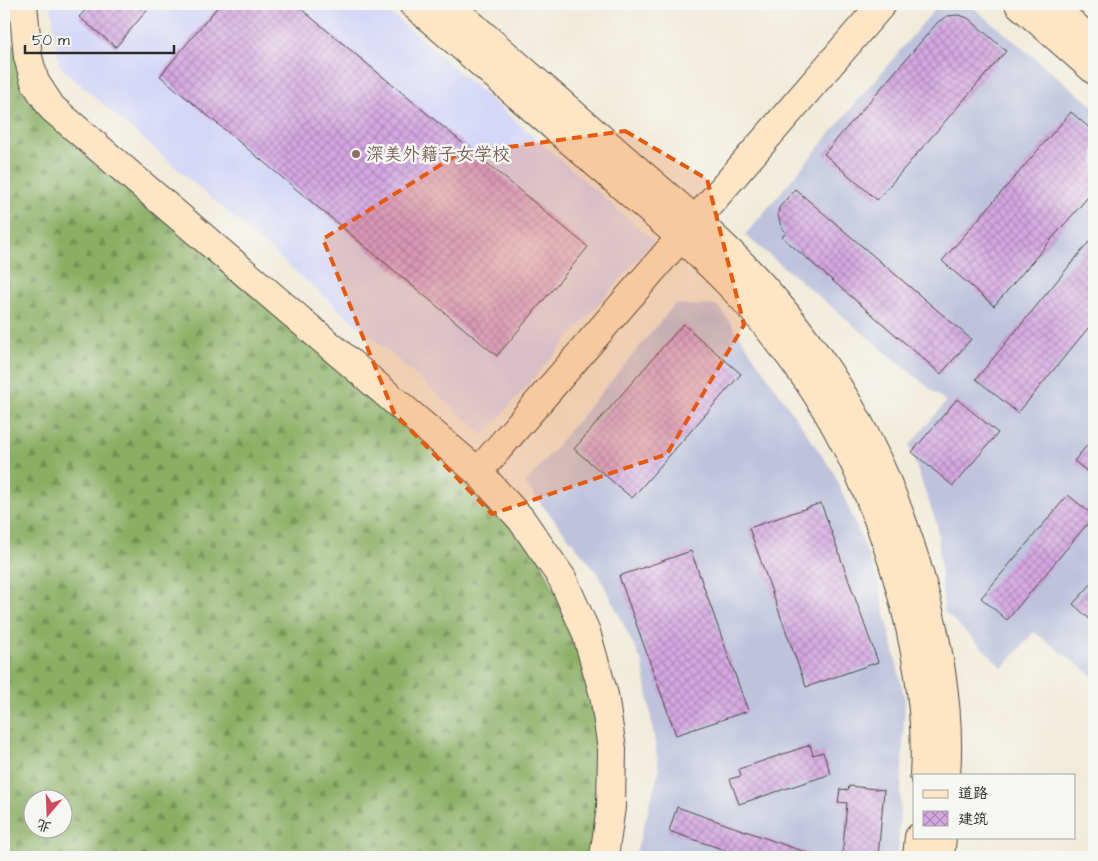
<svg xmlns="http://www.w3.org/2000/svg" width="1098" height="861" viewBox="0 0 1098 861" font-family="'Architects Daughter','LXGW WenKai TC',sans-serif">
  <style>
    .built { fill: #d6d7f8 }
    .industrial { fill: #bec2dd }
    .forest { fill: url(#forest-firs); stroke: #5a6d48; fill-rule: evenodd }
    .building { fill: url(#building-cross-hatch) }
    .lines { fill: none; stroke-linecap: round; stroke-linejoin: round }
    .secondary-casing { stroke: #494845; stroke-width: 30 }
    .secondary { stroke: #fde5c5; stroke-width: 28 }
    .marked { fill: #e8590c; fill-opacity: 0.2; stroke: #e8590c; stroke-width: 4; stroke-dasharray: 10 6; stroke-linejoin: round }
    .education-dot { fill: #8d6e63; stroke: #f6f6f2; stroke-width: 2 }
    .labels { text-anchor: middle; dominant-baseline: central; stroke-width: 5; stroke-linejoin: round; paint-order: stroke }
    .education-label { font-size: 18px; fill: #785e54; stroke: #f6f6f2; text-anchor: start }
  </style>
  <defs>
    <pattern id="forest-firs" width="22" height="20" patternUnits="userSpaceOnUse" patternTransform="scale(1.25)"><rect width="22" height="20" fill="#8aaf64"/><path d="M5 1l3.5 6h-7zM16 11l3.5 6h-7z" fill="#718f53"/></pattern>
    <pattern id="building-cross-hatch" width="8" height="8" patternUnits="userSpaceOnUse" patternTransform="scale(1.25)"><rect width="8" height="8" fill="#d5a7e1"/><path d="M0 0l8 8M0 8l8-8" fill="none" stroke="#ad88b7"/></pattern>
  </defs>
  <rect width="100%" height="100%" fill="#f6f6f2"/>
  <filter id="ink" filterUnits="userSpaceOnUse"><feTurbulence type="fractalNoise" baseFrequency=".02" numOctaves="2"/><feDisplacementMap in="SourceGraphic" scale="10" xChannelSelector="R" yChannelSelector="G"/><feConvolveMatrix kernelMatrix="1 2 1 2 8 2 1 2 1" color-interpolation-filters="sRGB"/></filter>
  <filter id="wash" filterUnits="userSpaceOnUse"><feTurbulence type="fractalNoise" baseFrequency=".0096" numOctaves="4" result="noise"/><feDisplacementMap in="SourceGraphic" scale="20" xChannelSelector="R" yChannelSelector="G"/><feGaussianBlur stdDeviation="1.12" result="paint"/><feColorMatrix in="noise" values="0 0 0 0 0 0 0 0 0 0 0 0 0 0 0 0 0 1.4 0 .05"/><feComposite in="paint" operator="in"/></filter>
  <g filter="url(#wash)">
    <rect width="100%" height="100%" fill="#f1ebd9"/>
    <path class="built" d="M51,4h329l274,237 -170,194 -425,-369z"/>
    <g class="industrial">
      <path d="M939,4h30l125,103v570l-60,-45 -31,36 -59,-57 -7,-86 -28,-79 37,-44 -201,-167z"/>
      <path d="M675,304l44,2 115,167 42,101 29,126 -7,157h-250l-12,-4 23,-82 -16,-107 -44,-89 -74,-91z"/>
    </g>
    <path class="forest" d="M4,38l5,2 19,17 7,25 486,437 83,176v162h-600zM32,798h30v30h-30z"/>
    <g id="blocks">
      <g class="building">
        <path d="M91,4h61l-36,43 -37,-30z"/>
        <path d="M220,4h75l293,243 -91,109 -337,-280z"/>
        <path d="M959,15l9,3 38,33 -129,149 -53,-46 114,-132 9,-6z"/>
        <path d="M1071,112l23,20v58l-100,116 -52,-45z"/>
        <path d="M795,189l176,150 -30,35 -159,-137 4,-4 -5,-7 -3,-11 1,-7z"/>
        <path d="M1094,236v85l-76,92 -42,-34z"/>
        <path d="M683,324l58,50 -109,124 -58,-49z"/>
        <path d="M957,399l41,34 -45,53 -41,-34z"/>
        <path d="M1094,437v40l-20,-16z"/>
        <path d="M1068,495l26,21 -87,104 -26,-22z"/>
        <path d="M821,503l57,159 -72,25 -57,-159z"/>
        <path d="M691,551l57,160 -72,24 -57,-159z"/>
        <path d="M1094,581v42l-21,-19z"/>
        <path d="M810,745l3,10 10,-3 8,22 -92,30 -9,-25 11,-3 -2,-7z"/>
        <path d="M849,786l35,4 -6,67h-36l5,-54 -9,-1 2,-13 8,1z"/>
        <path d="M677,807l142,50h-74l-76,-26z"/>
      </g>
    </g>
  </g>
  <g filter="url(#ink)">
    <use href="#blocks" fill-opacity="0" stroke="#494845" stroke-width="1"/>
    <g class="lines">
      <defs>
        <g id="secondary">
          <path d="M23,4l5,53 7,25 17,26 426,364 43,47 41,59 24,54 18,63 8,54 -1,58 -7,50"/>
          <path d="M413,4c62,54 124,108 186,162 47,41 94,80 136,124 27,28 51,60 73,91 41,61 71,132 91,203 17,61 29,127 25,191"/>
          <path d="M448,4c62,55 125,109 188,165 39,34 81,68 117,107 27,28 52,62 74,94 43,64 73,136 94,210 17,61 30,131 25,195"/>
          <path d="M1019,4l75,66"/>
          <path d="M1050,4l44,39"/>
          <path d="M478,472l404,-468"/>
          <path d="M917,857l2,-20"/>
          <path d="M940,857l2,-20"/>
        </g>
      </defs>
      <use href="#secondary" class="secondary-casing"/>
      <use href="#secondary" class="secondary"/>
    </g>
  </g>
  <path class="marked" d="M625,131l82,48 37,146 -77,129 -175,60 -98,-101 -71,-174 135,-85z"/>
  <circle class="education-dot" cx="356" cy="154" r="5"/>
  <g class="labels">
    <g class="education-label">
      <text x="366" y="154">深美外籍子女学校</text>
    </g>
  </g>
  <rect width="1098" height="861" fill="none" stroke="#f6f6f2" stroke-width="20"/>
  <rect x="913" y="774" width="162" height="65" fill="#f6f6f2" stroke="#a5a5a2"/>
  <rect x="923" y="790" width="25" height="8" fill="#fde5c5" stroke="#a5a5a2"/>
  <text x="958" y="798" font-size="15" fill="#2b2b2b">道路</text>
  <rect x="923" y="811" width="25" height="15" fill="url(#building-cross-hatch)" stroke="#a5a5a2"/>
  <text x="958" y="824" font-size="15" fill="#2b2b2b">建筑</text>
  <g transform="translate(48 814) rotate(199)"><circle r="24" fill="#f6f6f2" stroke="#a5a5a2"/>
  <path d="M0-4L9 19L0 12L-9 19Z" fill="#d1495b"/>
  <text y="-8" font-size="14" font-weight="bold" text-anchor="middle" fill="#2b2b2b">北</text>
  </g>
  <path d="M25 45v8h149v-8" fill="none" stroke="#2b2b2b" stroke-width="2.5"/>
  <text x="32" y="45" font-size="15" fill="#2b2b2b" stroke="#f6f6f2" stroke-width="4" paint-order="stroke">50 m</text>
</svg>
